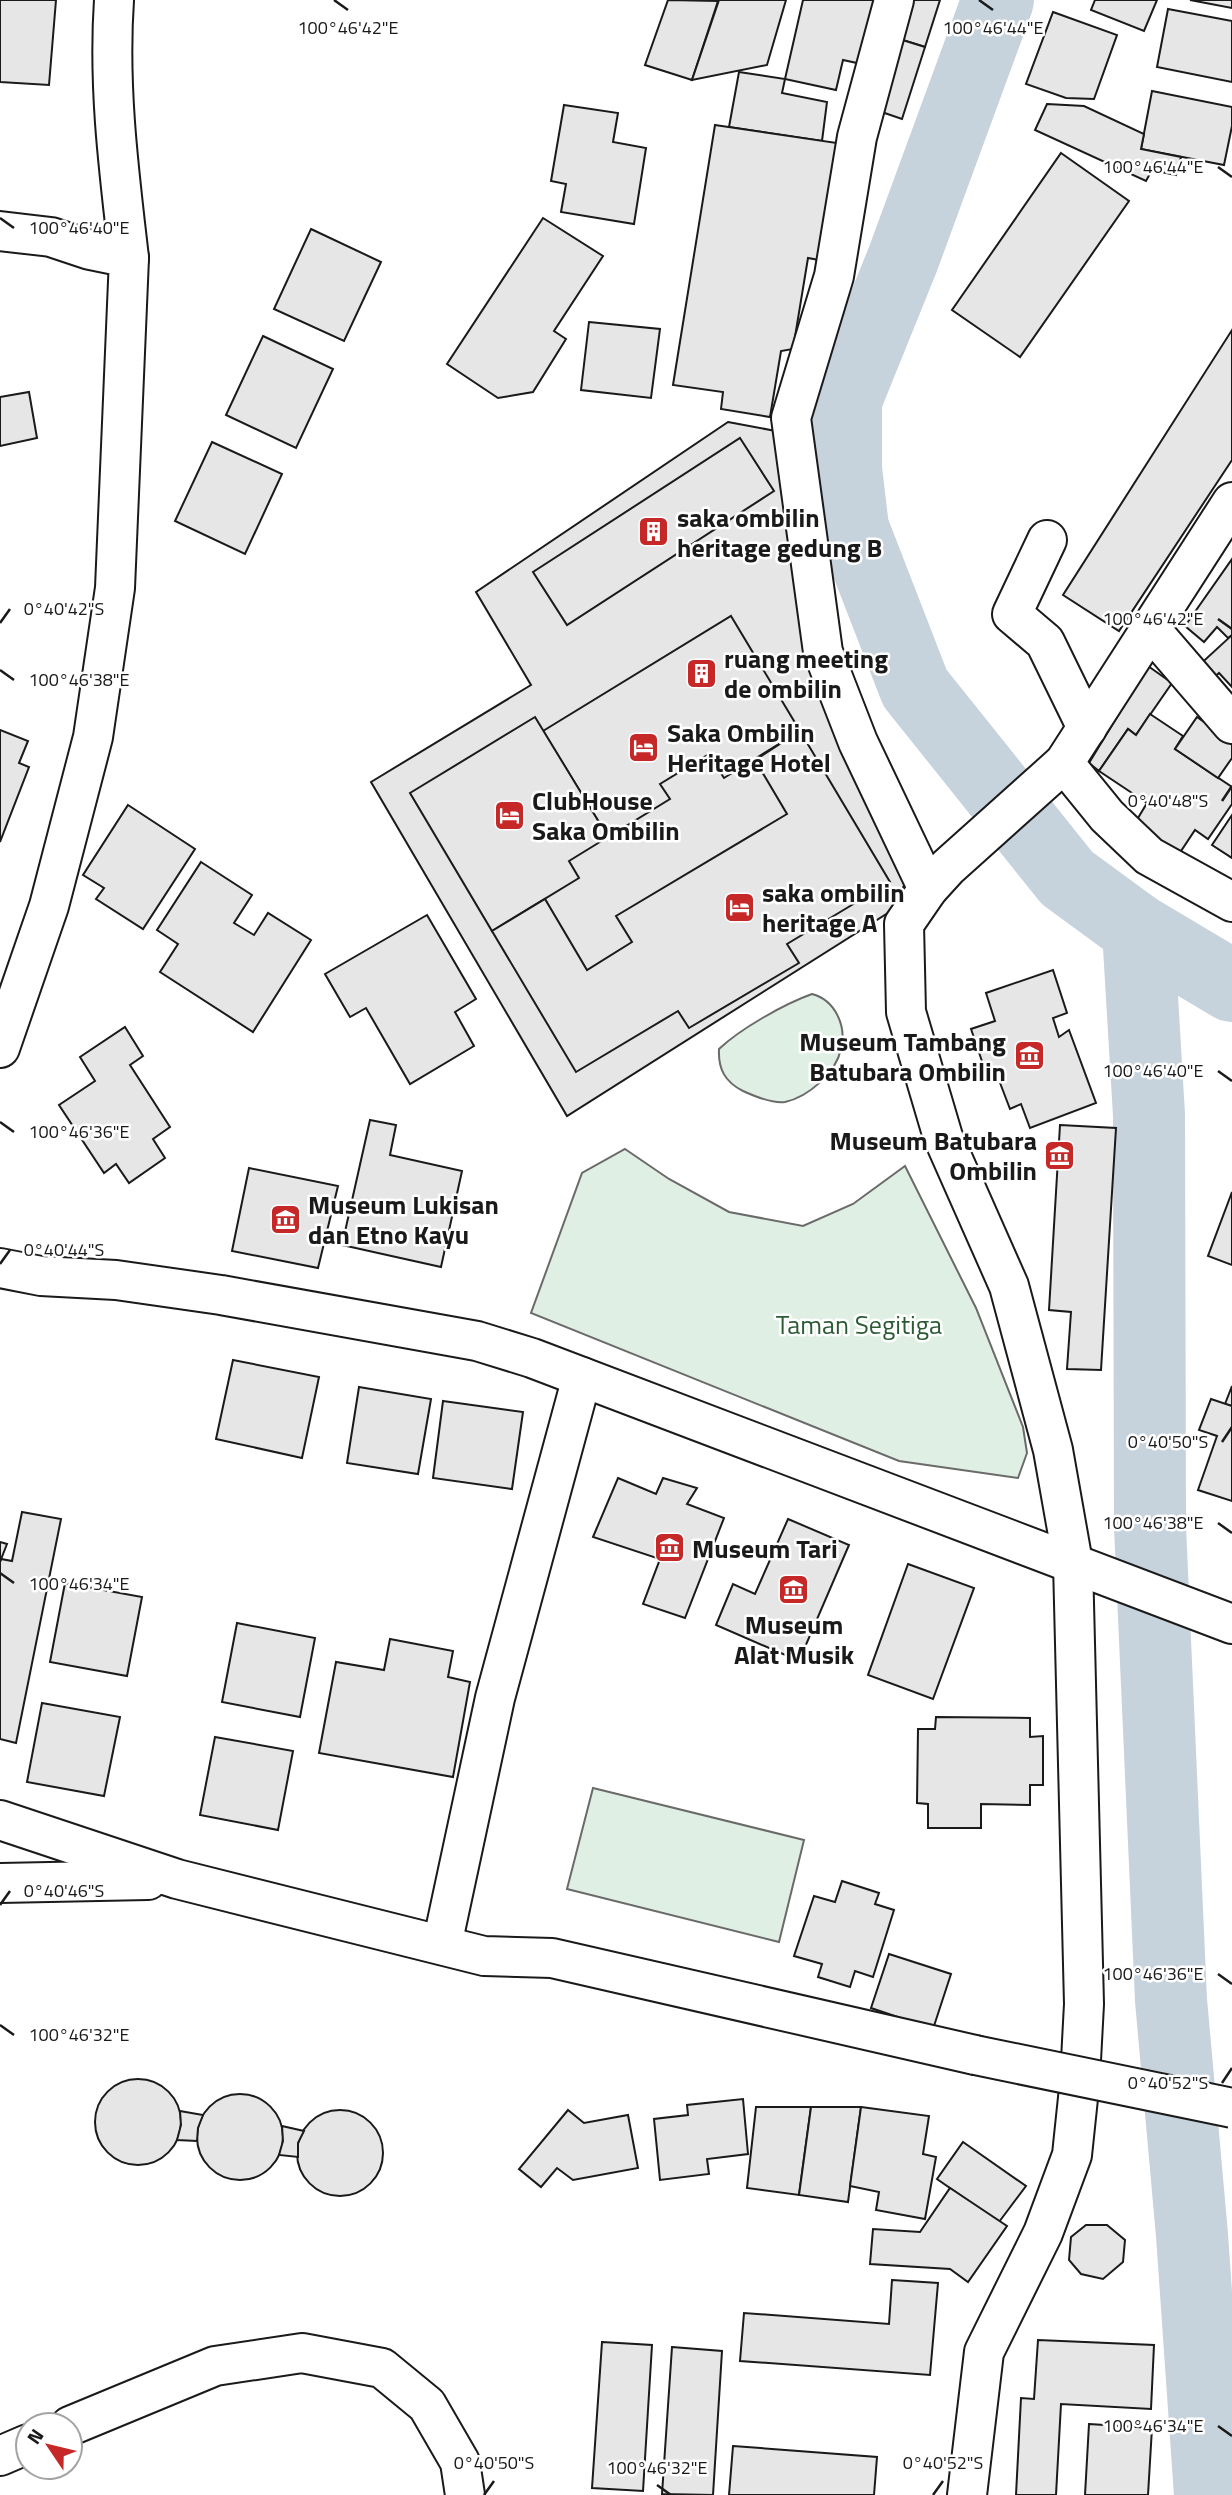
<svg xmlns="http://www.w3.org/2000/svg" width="1232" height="2495" viewBox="0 0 1232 2495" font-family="'Titillium Web',sans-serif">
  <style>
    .green { fill: #e0efe3; stroke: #6a6a6a; stroke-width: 2 }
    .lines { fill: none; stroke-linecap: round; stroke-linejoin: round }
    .river { stroke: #c6d2dc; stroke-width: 72 }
    .building { fill: #e6e6e6; stroke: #1a1a1a; stroke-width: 2 }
    .minor-casing { stroke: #1a1a1a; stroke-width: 42 }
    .major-casing { stroke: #1a1a1a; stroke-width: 42 }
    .minor { stroke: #fff; stroke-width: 38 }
    .major { stroke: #fff; stroke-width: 38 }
    .minor-bridge-casing { stroke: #1a1a1a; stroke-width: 42; stroke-linecap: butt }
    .minor-bridge { stroke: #fff; stroke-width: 38 }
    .ticks { fill: none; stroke: #1a1a1a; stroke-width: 2.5 }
    .labels { text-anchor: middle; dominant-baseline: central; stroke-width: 5; stroke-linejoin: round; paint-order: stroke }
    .poi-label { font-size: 26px; font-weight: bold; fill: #1a1a1a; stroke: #fff; text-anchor: start }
    .park-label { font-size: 26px; fill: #2b5a34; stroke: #fff }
    .ticks-label { font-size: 18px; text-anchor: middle; fill: #1a1a1a; stroke: #fff; stroke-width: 5; stroke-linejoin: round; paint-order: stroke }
  </style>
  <rect width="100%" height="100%" fill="#fff"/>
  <g class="green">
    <path d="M812,994c23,6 35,32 29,55 -5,24 -33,48 -56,53 -12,2 -31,-6 -42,-11 -18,-9 -25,-22 -24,-42 21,-20 65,-45 93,-55z"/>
    <path d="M625,1149l44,30 60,33 74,14 50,-22 52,-38 71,142 47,119 4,26 -9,25 -119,-17 -368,-148 51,-140z"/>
    <path d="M593,1788l211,52 -25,102 -212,-53z"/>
  </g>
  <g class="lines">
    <g class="river">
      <path d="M998,0l-95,259 -57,141v69l7,59 62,160 152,190 71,52 94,56"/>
      <path d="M1138,930l11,185 1,412 21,473 21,235 18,260"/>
    </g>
  </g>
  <g class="building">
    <path d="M0,0h56l-7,85 -49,-3z"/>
    <path d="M668,0l50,1 -26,79 -47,-15z"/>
    <path d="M786,0l-19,65 -75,15 27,-80z"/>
    <path d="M803,0h77l-14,65 -23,-5 -7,30 -51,-11z"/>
    <path d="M901,0h39l-15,47 -35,-11z"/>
    <path d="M1095,0h62l-13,31 -53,-21z"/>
    <path d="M1190,0h42v8z"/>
    <path d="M1168,9l64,12v61l-75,-15z"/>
    <path d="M1053,12l64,23 -23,64 -28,-1 -40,-14z"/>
    <path d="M896,38l29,9 -23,72 -29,-10z"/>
    <path d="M739,72l46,7 -3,14 45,9 -5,39 -93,-14z"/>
    <path d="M1152,91l80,16v19l-8,39 -83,-16z"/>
    <path d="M1047,104l37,2 60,28 -3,15 40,8 -5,18 -24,-5 -6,11 -111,-51z"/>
    <path d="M564,105l54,8 -5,29 33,6 -12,76 -73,-12 5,-28 -15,-3z"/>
    <path d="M715,125l122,18 -18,117 -11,-2 -15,91 -12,2 -11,66 -49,-8 2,-17 -50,-7z"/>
    <path d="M1061,153l68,48 -109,156 -68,-47z"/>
    <path d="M543,218l60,38 -49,75 12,8 -33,53 -35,6 -51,-34z"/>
    <path d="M311,229l70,33 -37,79 -70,-32z"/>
    <path d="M589,322l71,7 -9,69 -70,-8z"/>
    <path d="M1232,330v130l-113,171 -56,-36z"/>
    <path d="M263,336l70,33 -37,79 -70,-33z"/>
    <path d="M29,392l8,46 -37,8v-49z"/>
    <path d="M728,422l48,9 12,104 14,81 108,258 -19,37 -324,205 -196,-334 160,-97 -55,-93z"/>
    <path d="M740,438l34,53 -207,134 -34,-53z"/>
    <path d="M212,442l70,32 -37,80 -70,-33z"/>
    <path d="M1232,559v76l-4,3 -11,-11 -13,15 -19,-16z"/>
    <path d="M731,616l69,115 -76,47 -15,-24 -49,30 10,15 -62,38 -65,-106z"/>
    <path d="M1232,635v52l-13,-14 -11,10 -13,-14z"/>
    <path d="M1148,666l24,17 -36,52 -8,-6 -29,42 -10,-8z"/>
    <path d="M1150,714l33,22 -8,13 57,38v17l-24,35 -13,-9 -16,24 -44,-31 12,-20 -48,-32 29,-42 8,6z"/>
    <path d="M535,717l73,120 -39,24 10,17 -87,53 -82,-138z"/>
    <path d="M1197,717l35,25v16l-14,20 -43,-29z"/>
    <path d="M0,730l28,11 -9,22 10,4 -29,75z"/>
    <path d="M800,731l90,151 -103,62 12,19 -110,65 -11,-17 -102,61 -84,-141 53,-32 42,71 45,-28 -16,-26 171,-102 -32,-54z"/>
    <path d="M128,805l67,44 -52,80 -47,-30 8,-11 -21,-13z"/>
    <path d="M1232,815v43l-20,-13z"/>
    <path d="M201,862l51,33 -18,28 20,12 14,-22 43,27 -58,92 -93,-60 18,-28 -21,-14z"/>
    <path d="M427,915l49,84 -21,13 19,34 -64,38 -44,-76 -16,9 -25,-43z"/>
    <path d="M1053,970l14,43 -14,5 6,19 10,-7 27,73 -66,25 -9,-24 -11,5 -13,-34 -10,1 -16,-47 24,-8 -9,-28z"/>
    <path d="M125,1027l18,29 -13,9 40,62 -17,12 12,19 -36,25 -13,-19 -12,9 -45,-68 36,-24 -15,-24z"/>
    <path d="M370,1120l26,5 -6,30 72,16 -21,96 -99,-22z"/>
    <path d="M1060,1125l56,3 -15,242 -34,-1 4,-57 -22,-2z"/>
    <path d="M249,1168l89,18 -20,82 -86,-17z"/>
    <path d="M1232,1192v73l-24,-9z"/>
    <path d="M233,1360l86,17 -17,81 -86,-19z"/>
    <path d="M1232,1386v20l-7,-2z"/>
    <path d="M359,1387l72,12 -13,75 -71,-11z"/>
    <path d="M1211,1399l21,7v95l-34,-11 19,-54 -18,-6z"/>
    <path d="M443,1401l80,11 -11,77 -79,-11z"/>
    <path d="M618,1478l38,16 7,-16 34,10 -10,16 37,14 -39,100 -42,-14 17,-45 -67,-22z"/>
    <path d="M22,1512l39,7 -45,224 -16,-4v-177l1,-3 11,2z"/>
    <path d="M788,1519l61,26 -50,116 -83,-36 17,-41 22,10z"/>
    <path d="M0,1542l7,2 -7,18z"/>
    <path d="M908,1564l66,24 -41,111 -65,-24z"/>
    <path d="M65,1583l77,14 -15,79 -77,-14z"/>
    <path d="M237,1623l78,15 -15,79 -78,-15z"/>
    <path d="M390,1639l63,12 -5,26 22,5 -17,95 -134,-24 17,-91 48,8z"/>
    <path d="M42,1703l78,14 -16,79 -77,-14z"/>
    <path d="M936,1717l94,1v19l13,-1v49h-13v20l-49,-1v24h-53v-24l-11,-1 1,-74h17z"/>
    <path d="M215,1737l78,14 -15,79 -78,-15z"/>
    <path d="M842,1881l37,12 -4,11 19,6 -21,67 -18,-6 -5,16 -32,-10 4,-13 -28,-8 20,-60 21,6z"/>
    <path d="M889,1954l62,20 -18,55 -62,-21z"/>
    <circle cx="138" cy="2122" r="43"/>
    <circle cx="240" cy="2137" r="43"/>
    <path d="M743,2099l5,55 -41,5 2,15 -49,6 -6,-61 34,-4 -1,-10z"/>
    <path d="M756,2107h55l-12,88 -52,-7z"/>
    <path d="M811,2107h50l-13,95 -49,-7z"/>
    <path d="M861,2107l68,9 -6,38 13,3 -11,62 -49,-9 3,-18 -29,-6z"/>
    <path d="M568,2110l16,13 44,-8 10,53 -65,12 -16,-12 -16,19 -22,-18z"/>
    <circle cx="340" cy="2153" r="43"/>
    <path d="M180,2111l23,4 -5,13 -1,13 -20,-1 4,-15z"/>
    <path d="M282,2126l22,5 -6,12v14l-19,-2 4,-14z"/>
    <path d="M963,2142l63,44 -27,36 -62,-43z"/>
    <path d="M950,2188l57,38 -39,56 -18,-13 -80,-5 3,-35 47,3z"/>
    <path d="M1086,2225h21l18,15 -2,22 -20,17 -22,-5 -12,-14 2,-23z"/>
    <path d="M892,2280l46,3 -8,92 -190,-14 4,-48 145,11z"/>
    <path d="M1038,2340l116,5 -3,64 -90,-5 -5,91h-40l5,-97 13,1z"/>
    <path d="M602,2342l50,3 -9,146 -51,-3z"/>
    <path d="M672,2347l50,4 -9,144 -51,-1z"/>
    <path d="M1089,2424l63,4 -4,67h-63z"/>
    <path d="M733,2446l144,11 -3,38h-145z"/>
  </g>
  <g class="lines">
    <defs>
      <g id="minor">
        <path d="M114,0c-6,87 5,172 15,258"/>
        <path d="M894,0l-37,137 -23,139 -43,142 32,234 35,90 70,147"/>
        <path d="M1047,540l-35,74 33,28 42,86"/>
        <path d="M1151,630l81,94"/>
        <path d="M1064,763l43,53 42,40 83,46"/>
        <path d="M0,1820l177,59 307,77 68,2 423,97"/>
        <path d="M0,1883l148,-3"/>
        <path d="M442,1945l53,-247 87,-321"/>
        <path d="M70,2426l145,-60 87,-13 80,15 45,37 33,57 5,33"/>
        <path d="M0,2456l28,-12"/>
        <path d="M967,2495l17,-143 59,-119 29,-78 8,-76 4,-75 -11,-441 -20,-113 -44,-164 -66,-149 -37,-125 -2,-88 24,-35 20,-22 116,-104 168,-261"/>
      </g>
      <g id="major">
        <path d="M0,231l51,6 39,13 39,8 -14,330 -22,149 -44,169 -49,142"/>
        <path d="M0,1268l41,8 75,4 105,15 256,46 55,17 700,266"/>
      </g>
    </defs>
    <use href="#minor" class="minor-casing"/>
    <use href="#major" class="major-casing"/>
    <use href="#minor" class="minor"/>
    <use href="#major" class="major"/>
    <defs>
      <path id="minor-bridge" d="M975,2055l257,53"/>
    </defs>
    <use href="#minor-bridge" class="minor-bridge-casing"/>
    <use href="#minor-bridge" class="minor-bridge"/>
  </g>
  <path class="ticks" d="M334,0l14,10M979,0l14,10M1218,167l14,10M0,218l14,10M1218,619l14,10M0,623l10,-14M0,670l14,10M1222,801l10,-15M1218,1071l14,10M0,1122l14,10M0,1264l10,-14M1222,1442l10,-15M1218,1523l14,10M0,1573l14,10M0,1905l10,-14M1218,1974l14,10M0,2025l14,10M1222,2083l10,-15M1218,2426l14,10M657,2485l14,10M484,2495l10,-14M933,2495l10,-14"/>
  <defs>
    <symbol id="building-square" viewBox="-11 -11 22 22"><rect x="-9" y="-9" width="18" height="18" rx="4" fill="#c62828" stroke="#fff"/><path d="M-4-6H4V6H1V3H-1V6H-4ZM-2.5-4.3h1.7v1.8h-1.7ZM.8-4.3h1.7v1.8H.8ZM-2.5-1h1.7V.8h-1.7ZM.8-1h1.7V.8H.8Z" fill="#fff"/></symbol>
    <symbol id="hotel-square" viewBox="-11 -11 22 22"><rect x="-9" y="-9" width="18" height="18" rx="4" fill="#c62828" stroke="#fff"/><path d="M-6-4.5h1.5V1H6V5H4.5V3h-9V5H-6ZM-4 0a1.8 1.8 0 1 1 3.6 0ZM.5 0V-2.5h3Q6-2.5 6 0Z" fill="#fff"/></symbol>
    <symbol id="museum-square" viewBox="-11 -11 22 22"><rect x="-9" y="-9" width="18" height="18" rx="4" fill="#c62828" stroke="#fff"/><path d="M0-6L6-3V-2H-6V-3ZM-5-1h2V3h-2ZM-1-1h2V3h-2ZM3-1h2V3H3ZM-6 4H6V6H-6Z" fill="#fff"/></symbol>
  </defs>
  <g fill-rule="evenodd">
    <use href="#building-square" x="636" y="514" width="35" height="35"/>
    <use href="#building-square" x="684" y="656" width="35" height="35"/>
    <use href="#hotel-square" x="626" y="730" width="35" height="35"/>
    <use href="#hotel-square" x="492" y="798" width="35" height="35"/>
    <use href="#hotel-square" x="722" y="890" width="35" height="35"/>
    <use href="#museum-square" x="1012" y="1038" width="35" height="35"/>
    <use href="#museum-square" x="1042" y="1138" width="35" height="35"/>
    <use href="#museum-square" x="268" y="1202" width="35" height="35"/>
    <use href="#museum-square" x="652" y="1530" width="35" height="35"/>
    <use href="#museum-square" x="776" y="1572" width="35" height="35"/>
  </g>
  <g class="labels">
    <g class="poi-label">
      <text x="677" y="517">saka ombilin<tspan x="677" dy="30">heritage gedung B</tspan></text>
      <text x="724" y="658">ruang meeting<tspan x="724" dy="30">de ombilin</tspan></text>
      <text x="667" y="732">Saka Ombilin<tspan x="667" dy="30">Heritage Hotel</tspan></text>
      <text x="532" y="800">ClubHouse<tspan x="532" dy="30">Saka Ombilin</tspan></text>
      <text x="762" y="892">saka ombilin<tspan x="762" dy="30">heritage A</tspan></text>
      <text x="1006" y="1041" text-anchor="end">Museum Tambang<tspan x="1006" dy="30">Batubara Ombilin</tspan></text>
      <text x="1037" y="1140" text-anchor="end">Museum Batubara<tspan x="1037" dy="30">Ombilin</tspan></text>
      <text x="308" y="1204">Museum Lukisan<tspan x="308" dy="30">dan Etno Kayu</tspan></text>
      <text x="692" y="1548">Museum Tari</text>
      <text x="794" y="1624" text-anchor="middle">Museum<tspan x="794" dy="30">Alat Musik</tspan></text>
    </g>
    <g class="park-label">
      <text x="859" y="1324">Taman Segitiga</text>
    </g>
  </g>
  <g class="ticks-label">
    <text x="348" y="34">100°46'42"E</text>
    <text x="993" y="34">100°46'44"E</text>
    <text x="1153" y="173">100°46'44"E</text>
    <text x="79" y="234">100°46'40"E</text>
    <text x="64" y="615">0°40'42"S</text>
    <text x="1153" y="625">100°46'42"E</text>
    <text x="79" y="686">100°46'38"E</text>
    <text x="1168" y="807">0°40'48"S</text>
    <text x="1153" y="1077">100°46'40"E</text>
    <text x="79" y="1138">100°46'36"E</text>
    <text x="64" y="1256">0°40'44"S</text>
    <text x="1168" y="1448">0°40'50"S</text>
    <text x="1153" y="1529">100°46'38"E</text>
    <text x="79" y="1590">100°46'34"E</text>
    <text x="64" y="1897">0°40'46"S</text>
    <text x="1153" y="1980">100°46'36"E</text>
    <text x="79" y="2041">100°46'32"E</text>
    <text x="1168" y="2089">0°40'52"S</text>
    <text x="1153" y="2432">100°46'34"E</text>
    <text x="494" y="2469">0°40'50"S</text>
    <text x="943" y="2469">0°40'52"S</text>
    <text x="657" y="2474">100°46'32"E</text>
  </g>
  <g transform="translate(49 2446) rotate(305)"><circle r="33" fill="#ffffff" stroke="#a3a3a3" stroke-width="2"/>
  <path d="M0-5L12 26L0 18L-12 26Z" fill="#c62828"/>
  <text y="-10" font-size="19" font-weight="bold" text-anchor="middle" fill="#1a1a1a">N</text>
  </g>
</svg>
